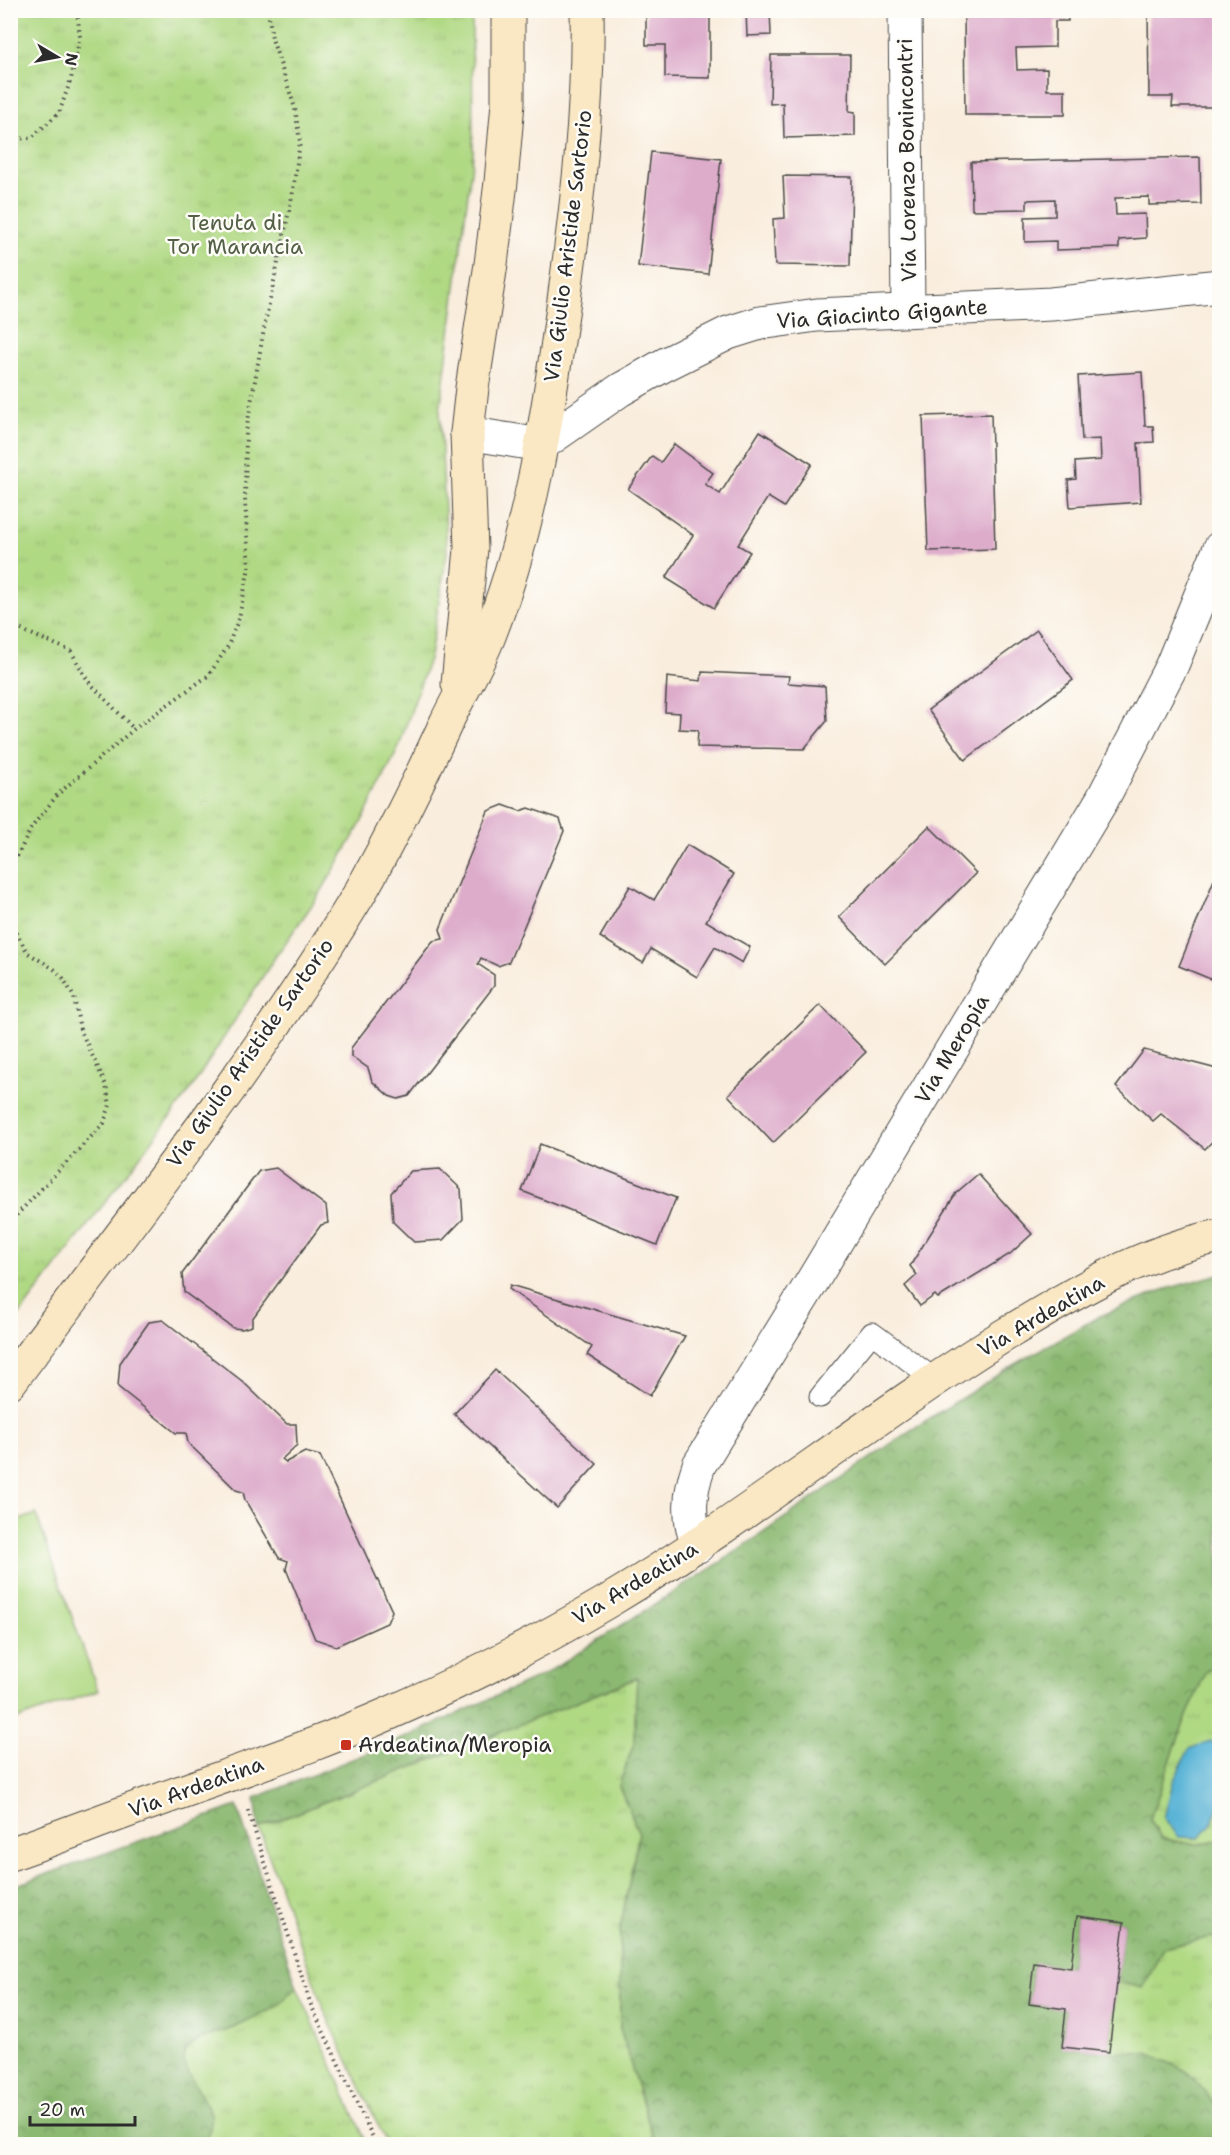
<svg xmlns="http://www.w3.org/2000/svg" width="1230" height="2155" viewBox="0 0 1230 2155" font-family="'Shantell Sans',sans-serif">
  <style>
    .grass { fill: url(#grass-tufts); stroke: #6e8258; stroke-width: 1.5 }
    .forest { fill: url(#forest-crowns); stroke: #5c724e; stroke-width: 1.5 }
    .pitch { fill: #b0d984; stroke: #6e8258; stroke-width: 1.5 }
    .water { fill: #58b3d6; stroke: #426f80; stroke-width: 1.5 }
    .building { fill: #ddaccb }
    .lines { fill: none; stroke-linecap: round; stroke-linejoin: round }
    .lane-casing { stroke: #4a4846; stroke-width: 23 }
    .street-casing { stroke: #4a4846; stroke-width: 35 }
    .secondary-casing { stroke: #4a4846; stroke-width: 35 }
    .path { stroke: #4a4846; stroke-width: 4; stroke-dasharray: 1.5 4.5; stroke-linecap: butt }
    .lane { stroke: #fff; stroke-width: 21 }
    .street { stroke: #fff; stroke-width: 33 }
    .secondary { stroke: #fae7c3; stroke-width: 33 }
    .poi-dot { fill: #c8321e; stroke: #fdfcf7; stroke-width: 2 }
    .labels { text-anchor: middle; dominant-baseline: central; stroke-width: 5; stroke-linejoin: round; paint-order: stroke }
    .street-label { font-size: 21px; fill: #2b2b2b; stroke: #fdfcf7 }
    .park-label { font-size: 21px; fill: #535f46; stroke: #fdfcf7 }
    .poi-label { font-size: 21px; fill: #2b2b2b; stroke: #fdfcf7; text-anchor: start }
  </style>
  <defs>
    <pattern id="grass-tufts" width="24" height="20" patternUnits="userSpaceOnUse" patternTransform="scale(1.5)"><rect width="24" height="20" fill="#b0d984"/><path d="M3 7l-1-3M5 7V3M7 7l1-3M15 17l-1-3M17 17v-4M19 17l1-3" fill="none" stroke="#98ba72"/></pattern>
    <pattern id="forest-crowns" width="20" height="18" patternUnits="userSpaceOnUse" patternTransform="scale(1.5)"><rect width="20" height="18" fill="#8cb972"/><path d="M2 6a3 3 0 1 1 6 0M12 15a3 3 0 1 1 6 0" fill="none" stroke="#73975e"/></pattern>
  </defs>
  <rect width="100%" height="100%" fill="#fdfcf7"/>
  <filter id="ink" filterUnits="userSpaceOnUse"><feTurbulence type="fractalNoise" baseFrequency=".0167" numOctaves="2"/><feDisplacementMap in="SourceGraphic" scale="12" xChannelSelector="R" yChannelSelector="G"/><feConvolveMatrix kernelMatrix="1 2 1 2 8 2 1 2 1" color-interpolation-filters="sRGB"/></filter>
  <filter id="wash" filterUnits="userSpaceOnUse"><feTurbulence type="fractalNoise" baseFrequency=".008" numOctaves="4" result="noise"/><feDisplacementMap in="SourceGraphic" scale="24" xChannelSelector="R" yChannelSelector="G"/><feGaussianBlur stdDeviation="1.35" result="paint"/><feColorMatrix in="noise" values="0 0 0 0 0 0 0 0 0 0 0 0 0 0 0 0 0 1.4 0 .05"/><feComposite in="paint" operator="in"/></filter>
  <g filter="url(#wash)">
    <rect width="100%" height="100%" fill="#f9eddd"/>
    <g class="grass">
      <path d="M11,10l461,1 1,144 -33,256 7,142 -17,103 -32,93 -38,76 -39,67 -47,67 -85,133 -178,234z"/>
      <path d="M1219,1664v176c-18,8 -39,2 -58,-2l-11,-19 31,-89 25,-59z"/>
      <path d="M637,1678l-3,65 -15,43 20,47 -19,96v100l35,115h-268l-63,-134 -65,-182z"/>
      <path d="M1211,1937l8,3v168l-110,-56 8,-70 26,6 20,-40z"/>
      <path d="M297,1987l70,157h-164l6,-10 -26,-75 2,-9 16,-11 33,-11 42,-21z"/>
    </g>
    <g class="forest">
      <path d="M1219,1274v390l-13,7 -25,59 -31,89 11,19c19,5 40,9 58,2v100l-8,-3 -48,11 -20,40 -26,-6 7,-60 -47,-5 -6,51 -37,-4 -5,40 37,5 -4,38 47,5 39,1 39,18 32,37v36h-564l-35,-115v-100l19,-96 -20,-47 15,-43 3,-65 -378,150 -4,-30 145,-58 145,-66 176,-112 187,-130 106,-67 84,-48 65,-27z"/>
      <path d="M237,1806l60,181 -21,20 -42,21 -33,11 -16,11 -2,8 4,11 25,47 -3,18 -6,10h-192v-257z"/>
    </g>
    <path class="pitch" d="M36,1514l62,177 -86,30 -1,-198z"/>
    <path class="water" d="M1210,1741l9,5v58l-7,19 -13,15 -20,-1 -15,-19 9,-36 16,-33z"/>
    <g id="blocks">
      <g class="building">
        <path d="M646,10h64v68l-45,-1v-32h-19z"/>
        <path d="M746,10h24l1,25 -24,1z"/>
        <path d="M964,10h103l1,11h-13v26l-39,1 1,22 30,-1v21h18v25h-100z"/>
        <path d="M1148,10h72v86h-2v11h-46l1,-10h-24z"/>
        <path d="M771,55h79l-1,56 6,1v24l-71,2 -1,-35 -13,1z"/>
        <path d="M651,152l70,7 -13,115 -70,-8z"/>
        <path d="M1200,157l1,47 -52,1v-8l-34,1 1,17 29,-1 1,24 -27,2v8l-63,2v-9l-31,1v-25l30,-1v-17l-28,1v9l-55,1 -1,-48z"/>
        <path d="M783,176l69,1 -2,89 -75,-1 -2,-46 12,-1z"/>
        <path d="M1142,372l3,54h8l1,16 -16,1 3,59 -71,5 -2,-27 8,-1 -1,-17 26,-2 -1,-21 -18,1 -4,-64z"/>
        <path d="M991,414l4,135 -67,2 -5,-135z"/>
        <path d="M760,431l52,33 -28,43 -16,-10 -30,48 12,7 -36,56 -48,-30 27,-43 -65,-46 24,-33 9,6 13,-18 39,29 -8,11 15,10z"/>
        <path d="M1037,630l36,50 -108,80 -37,-50z"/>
        <path d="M702,672l87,4 -1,7 37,3 2,35 -23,28 -107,-2 1,-17 -19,-1 1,-16 -15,-1 2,-35 34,4z"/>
        <path d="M503,805l17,6 9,-3 31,11 4,12 -55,131 -11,4 -17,-8 -3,6 16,11v11l-85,110 -11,3 -9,-3 -17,-15 -4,-13 -17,-12v-8l82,-107 10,-2 -3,-10 48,-118z"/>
        <path d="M929,826l47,47 -91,91 -46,-47z"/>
        <path d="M687,845l47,29 -28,47 44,26 -8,16 -27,-16 -18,30 -46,-28 -8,14 -43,-26 30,-51 24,14z"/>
        <path d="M1220,865v118l-41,-17z"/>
        <path d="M820,1005l46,47 -93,91 -45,-48z"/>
        <path d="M1144,1050l69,18 7,6v59l-15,16 -44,-35 -8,7 -37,-34z"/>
        <path d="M540,1144l136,54 -19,47 -135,-54z"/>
        <path d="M276,1168l50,38 2,17 -7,2 -69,94v7l-10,3 -9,-1 -49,-36 -2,-18 77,-103z"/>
        <path d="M440,1169l21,20 2,30 -20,21 -29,2 -21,-20 -2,-29 20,-22z"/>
        <path d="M978,1174l54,60 -22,20 -72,44 -3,-3 -15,11 -15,-20 12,-11 -7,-9 46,-73z"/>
        <path d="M510,1285l175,51 -35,60 -63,-41 5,-8 -83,-58z"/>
        <path d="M163,1320l79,61 45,43h9l1,21 -15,14 4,3 19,-10 15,4 72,155 -5,12 -51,23 -21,-7 -29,-70 2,-8 -9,-3 -34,-58 -2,-8 -7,-2 -48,-47 -2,-10h-10l-58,-46 2,-24 29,-41z"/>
        <path d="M495,1370l102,94 -40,44 -103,-94z"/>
        <path d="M1077,1916l47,6 -15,130 -47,-5 4,-38 -37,-5 5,-41 37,5z"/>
      </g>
    </g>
  </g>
  <g filter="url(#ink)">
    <use href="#blocks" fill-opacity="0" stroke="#4a4846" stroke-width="1.5"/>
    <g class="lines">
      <defs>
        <path id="lane" d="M820,1397l52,-64 62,46"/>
        <g id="street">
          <path d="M905,10l3,300"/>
          <path d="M467,433l74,12 79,-55 44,-25 64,-32 32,-10 57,-8 234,-11 169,-18"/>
          <path d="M698,1546c-11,-30 -9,-52 1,-81l105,-170 298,-495 70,-135 48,-117"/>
        </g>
        <g id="secondary">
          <path d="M458,684l13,-135 -4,-116 5,-45 19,-124 10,-82 7,-79v-93"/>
          <path d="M10,1382c119,-159 245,-316 348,-486 32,-55 60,-113 87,-171 14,-30 32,-58 44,-89 42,-107 59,-222 75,-336 13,-96 25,-192 23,-290"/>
          <path d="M10,1854c50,-17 99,-37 149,-54 77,-28 156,-54 231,-87 76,-33 149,-71 220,-113 135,-81 258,-180 393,-264 67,-41 139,-85 217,-100"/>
        </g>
      </defs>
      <use href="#lane" class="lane-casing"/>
      <use href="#street" class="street-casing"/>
      <use href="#secondary" class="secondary-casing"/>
      <g class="path">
        <path d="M10,139l21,-1 28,-25 12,-34 9,-42 -3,-27"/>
        <path d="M10,625l61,26 17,30 46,48"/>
        <path d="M10,879l1,-11 21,-41 26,-33 76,-65 75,-54 19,-29 11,-28 10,-51 -4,-68 1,-67 19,-109 27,-126 8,-55 -5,-34 -23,-69 -4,-29"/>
        <path d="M10,910l2,16 16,27 26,16 9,9 11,19 6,32 26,56 4,20 -6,18 -94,99"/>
        <path d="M10,938l2,-12"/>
        <path d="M248,1810l63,195 65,139"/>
      </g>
      <use href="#lane" class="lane"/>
      <use href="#street" class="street"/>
      <use href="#secondary" class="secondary"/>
    </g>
  </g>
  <rect class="poi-dot" x="340" y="1739" width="12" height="12" rx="3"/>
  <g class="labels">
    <g class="street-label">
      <text transform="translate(907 160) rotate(-91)">Via Lorenzo Bonincontri</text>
      <text transform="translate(568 246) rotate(-83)">Via Giulio Aristide Sartorio</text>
      <text transform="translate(882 314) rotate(-4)">Via Giacinto Gigante</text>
      <text transform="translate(952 1049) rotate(-59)">Via Meropia</text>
      <text transform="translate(250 1053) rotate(-55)">Via Giulio Aristide Sartorio</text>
      <text transform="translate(1041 1316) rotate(-30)">Via Ardeatina</text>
      <text transform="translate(635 1583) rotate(-31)">Via Ardeatina</text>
      <text transform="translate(196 1787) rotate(-20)">Via Ardeatina</text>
    </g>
    <g class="park-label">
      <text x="235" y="223">Tenuta di<tspan x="235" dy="24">Tor Marancia</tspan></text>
    </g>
    <g class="poi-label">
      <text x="358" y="1745">Ardeatina/Meropia</text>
    </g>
  </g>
  <rect width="1230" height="2155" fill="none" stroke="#fdfcf7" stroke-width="36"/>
  <g transform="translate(57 57) rotate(100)" stroke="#fdfcf7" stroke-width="4.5" paint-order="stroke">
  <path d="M0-4.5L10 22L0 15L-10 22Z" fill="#2b2b2b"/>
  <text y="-9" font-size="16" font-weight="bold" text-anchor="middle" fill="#2b2b2b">N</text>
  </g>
  <path d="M30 2116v9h105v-9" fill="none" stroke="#2b2b2b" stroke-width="3"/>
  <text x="39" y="2116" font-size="18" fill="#2b2b2b" stroke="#fdfcf7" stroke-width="4.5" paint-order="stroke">20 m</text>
</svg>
